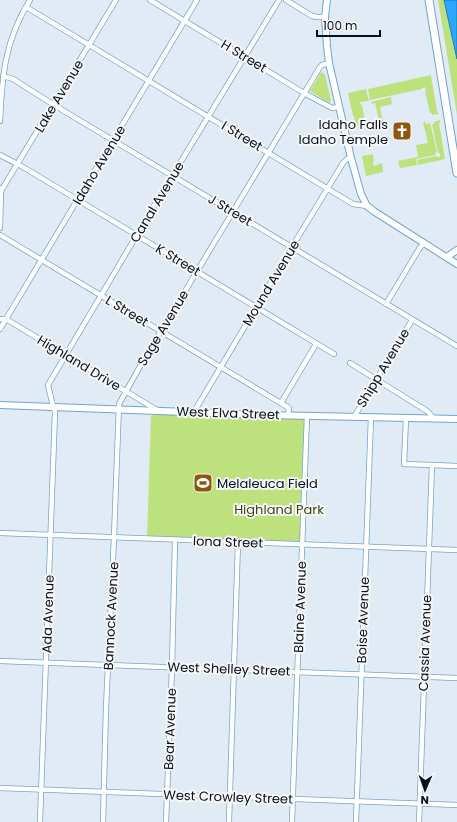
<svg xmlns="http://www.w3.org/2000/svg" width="457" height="822" viewBox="0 0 457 822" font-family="Poppins,sans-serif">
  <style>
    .green { fill: #bde17d }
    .water { fill: #2ba7fd; stroke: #1e7abb }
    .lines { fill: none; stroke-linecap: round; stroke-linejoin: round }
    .minor-casing { stroke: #70a4d0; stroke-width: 6 }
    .tertiary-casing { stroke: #70a4d0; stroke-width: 8 }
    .secondary-casing { stroke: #70a4d0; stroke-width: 9 }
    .minor { stroke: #fff; stroke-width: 4.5 }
    .tertiary { stroke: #fff; stroke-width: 6 }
    .secondary { stroke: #fff; stroke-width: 7 }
    .labels { text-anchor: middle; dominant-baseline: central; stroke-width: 4; stroke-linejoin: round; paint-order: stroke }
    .street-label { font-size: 13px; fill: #012; stroke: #f7f7f7 }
    .poi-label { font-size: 13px; fill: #012; stroke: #f7f7f7; text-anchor: end }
    .park-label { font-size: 13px; fill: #394916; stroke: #f7f7f7 }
  </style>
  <rect width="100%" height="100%" fill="#e1ebf5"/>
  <g class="green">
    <path d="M438,0h6l13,59v56z"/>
    <path d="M322,72l3,3 6,25 -1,2 -1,1 -19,-12 10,-17z"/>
    <path d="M431,75l6,36 2,3 -7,1v-2h-2l-5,-22h1l-1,-4 -3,1v1l-52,11 -2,-11z"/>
    <path d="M366,89l3,12 -9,1 1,3h1l4,21 -3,1v2l-5,1 -1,-7h-2l-1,-7h-1l-5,-23z"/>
    <path d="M391,97l1,7 -12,3 3,14h-4l-4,-18 -3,1 -1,-2z"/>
    <path d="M440,120v2l-1,1 6,36 -27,6 -1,-5 19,-4 1,1h3v-4h-2l-6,-29h2v-2z"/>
    <path d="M425,121l1,3 4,-1 7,29 -2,1v2l-19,4 1,6 -17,3 -2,-7 20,-4 -2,-12 12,-2 -5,-21z"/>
    <path d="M373,154l1,8h-1v2l1,2 8,-3 1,9 -17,4 -4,-20z"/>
    <path d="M158,411l149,5 -4,128 -156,-5 4,-123z"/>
  </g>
  <path class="water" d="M444,0h13v59z"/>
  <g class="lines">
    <defs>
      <g id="minor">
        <path d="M150,0l154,93 28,15 7,-1"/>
        <path d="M286,0l26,16 5,1h8"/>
        <path d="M26,7l327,197 14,2"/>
        <path d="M3,76l10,3 41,26 403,241"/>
        <path d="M0,121c2,-46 5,-81 30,-121"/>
        <path d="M0,155l23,12 55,33 256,154"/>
        <path d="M1,191l115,-191"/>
        <path d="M0,228l1,-37 -1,-3"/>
        <path d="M0,235l289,173 -1,7"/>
        <path d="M386,304l33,-55 5,-6"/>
        <path d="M0,319h6l151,91"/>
        <path d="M0,329l197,-329"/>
        <path d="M350,363l77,48 8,8"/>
        <path d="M281,403l35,-59"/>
        <path d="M194,412l98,-165 51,-84 4,-4 4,-1"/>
        <path d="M354,417l58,-97"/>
        <path d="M406,418l-2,46 28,1"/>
        <path d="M0,533l457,17"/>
        <path d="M0,661l457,17"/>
        <path d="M0,788l457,17"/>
        <path d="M40,822l15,-410 -3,-10 -4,-17 106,-179 125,-206"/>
        <path d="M103,822l3,-114 8,-171 5,-133 24,-43 177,-294 2,-2 7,-2"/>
        <path d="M166,822l6,-155 3,-127"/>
        <path d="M229,822l9,-280"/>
        <path d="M292,822l4,-115 11,-291"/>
        <path d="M356,822l15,-405"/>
        <path d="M419,822l13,-357 25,1"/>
      </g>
      <g id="tertiary">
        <path d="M327,0l-2,17 2,29 2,17 22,95 10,36 6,12 8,6 82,52"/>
        <path d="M447,257l10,-7"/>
        <path d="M0,405l266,10 191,4"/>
      </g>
      <path id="secondary" d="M429,0l28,173"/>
    </defs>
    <use href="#minor" class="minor-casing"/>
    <use href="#tertiary" class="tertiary-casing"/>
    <use href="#secondary" class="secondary-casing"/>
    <use href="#minor" class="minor"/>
    <use href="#tertiary" class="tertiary"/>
    <use href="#secondary" class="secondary"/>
  </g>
  <defs>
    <symbol id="church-square" viewBox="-11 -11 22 22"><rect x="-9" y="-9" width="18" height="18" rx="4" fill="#8f560e" stroke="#f7f7f7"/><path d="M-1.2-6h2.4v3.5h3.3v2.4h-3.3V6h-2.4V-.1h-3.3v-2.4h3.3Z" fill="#fff"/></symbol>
    <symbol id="stadium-square" viewBox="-11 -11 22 22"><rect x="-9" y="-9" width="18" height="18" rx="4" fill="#8f560e" stroke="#f7f7f7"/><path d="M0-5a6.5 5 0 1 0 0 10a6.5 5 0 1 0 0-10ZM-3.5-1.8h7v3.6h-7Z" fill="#fff"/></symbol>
  </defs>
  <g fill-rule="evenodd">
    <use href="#church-square" x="391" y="120" width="22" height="22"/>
    <use href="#stadium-square" x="192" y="472" width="22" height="22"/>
  </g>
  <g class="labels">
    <g class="street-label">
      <text transform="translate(244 56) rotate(31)">H Street</text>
      <text transform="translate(59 96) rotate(-59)">Lake Avenue</text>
      <text transform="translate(242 136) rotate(31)">I Street</text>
      <text transform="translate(99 165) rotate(-59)">Idaho Avenue</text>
      <text transform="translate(157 202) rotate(-59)">Canal Avenue</text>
      <text transform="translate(230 210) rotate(31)">J Street</text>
      <text transform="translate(178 260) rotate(31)">K Street</text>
      <text transform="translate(271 283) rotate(-59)">Mound Avenue</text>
      <text transform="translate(127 311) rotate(31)">L Street</text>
      <text transform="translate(163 328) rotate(-59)">Sage Avenue</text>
      <text transform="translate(79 363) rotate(31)">Highland Drive</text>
      <text transform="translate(383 368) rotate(-59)">Shipp Avenue</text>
      <text transform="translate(228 413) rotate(2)">West Elva Street</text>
      <text transform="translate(228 542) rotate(2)">Iona Street</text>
      <text transform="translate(300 607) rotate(-88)">Blaine Avenue</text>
      <text transform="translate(48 614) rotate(-88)">Ada Avenue</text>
      <text transform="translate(111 616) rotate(-87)">Bannock Avenue</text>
      <text transform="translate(363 620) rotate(-88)">Boise Avenue</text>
      <text transform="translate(425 643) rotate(-88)">Cassia Avenue</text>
      <text transform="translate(229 669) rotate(2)">West Shelley Street</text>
      <text transform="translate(170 729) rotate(-88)">Bear Avenue</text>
      <text transform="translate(228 797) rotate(2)">West Crowley Street</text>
    </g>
    <g class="poi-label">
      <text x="388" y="124">Idaho Falls<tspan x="388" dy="15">Idaho Temple</tspan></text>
      <text x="217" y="483" text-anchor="start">Melaleuca Field</text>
    </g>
    <g class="park-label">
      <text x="279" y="509">Highland Park</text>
    </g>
  </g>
  <g transform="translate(425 790) rotate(182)" stroke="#f7f7f7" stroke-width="3" paint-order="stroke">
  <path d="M0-3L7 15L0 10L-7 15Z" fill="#001122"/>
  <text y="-6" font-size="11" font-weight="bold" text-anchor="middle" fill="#001122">N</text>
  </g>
  <path d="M317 30v6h63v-6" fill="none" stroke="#001122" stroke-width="2"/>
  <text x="323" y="30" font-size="12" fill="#001122" stroke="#f7f7f7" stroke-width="3" paint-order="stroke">100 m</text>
</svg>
